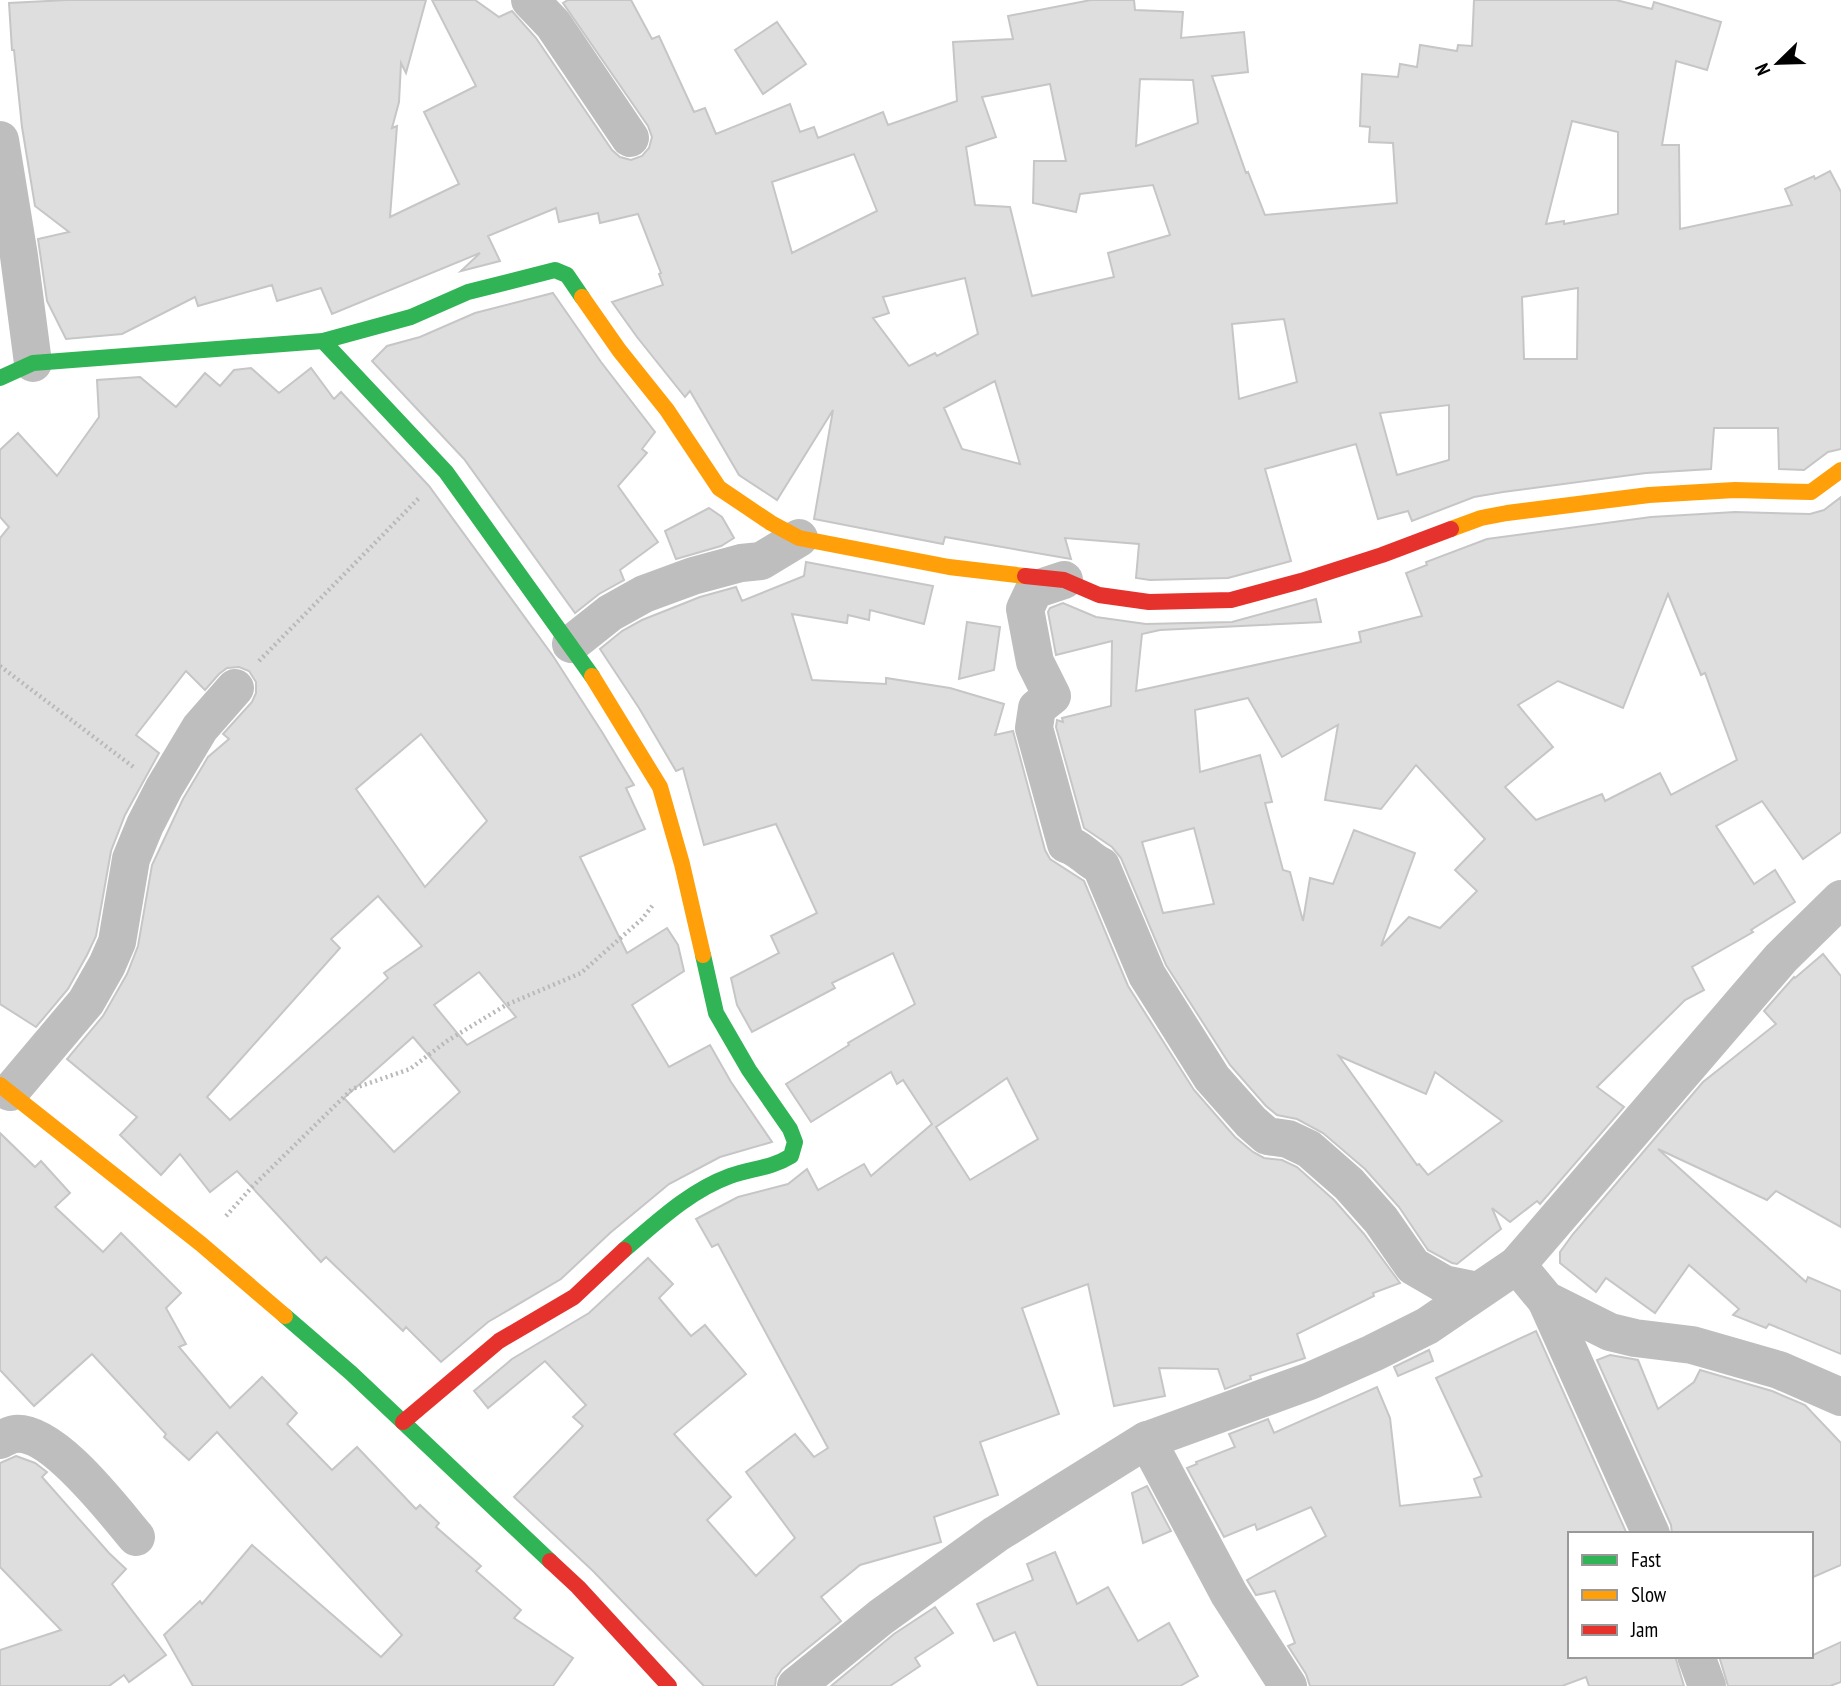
<svg xmlns="http://www.w3.org/2000/svg" width="1841" height="1686" viewBox="0 0 1841 1686" font-family="'PT Sans Narrow',sans-serif">
  <style>
    .building { fill: #dedede; stroke: #c6c6c6; stroke-width: 2; fill-rule: evenodd }
    .lines { fill: none; stroke-linecap: round; stroke-linejoin: round }
    .path { stroke: #b9b9b9; stroke-width: 4.5; stroke-dasharray: 2 3.5; stroke-linecap: butt }
    .street { stroke: #bebebe; stroke-width: 38 }
    .fast { stroke: #30b455; stroke-width: 16 }
    .slow { stroke: #ff9f0a; stroke-width: 16 }
    .jam { stroke: #e5322d; stroke-width: 16 }
  </style>
  <rect width="100%" height="100%" fill="#fff"/>
  <g class="building">
    <path d="M67,0h359l-20,73 -5,-10 -2,39 -7,26 5,-2 -7,91 69,-33 -35,-72 52,-26 -44,-86h43l24,17 13,-6 24,27 76,112 8,7 11,3 11,-4 7,-8 3,-11 -4,-11 -85,-123 5,-3h63l21,39 7,-3 35,76 11,-4 11,26 74,-30 10,28 14,-5 4,11 65,-26 5,13 69,-24 -4,-59 60,-3 -5,-23 83,-16h43l1,10 48,2 -2,26 63,-6 4,40 -36,4 34,97 2,-1 17,43 132,-12 -4,-60 -24,-1 1,-15 -10,-1 2,-52 36,3 2,-13 17,3 3,-22 37,6 1,-6 14,1 2,-46h142l36,9 2,-7 67,20 -14,48 -31,-9 -14,84h17l1,84 112,-24 -7,-16 29,-13 1,3 15,-8 11,21v257l-13,3 -24,18 -25,-1 -1,-41h-64l-3,41 -65,4 -143,19 -29,5 -62,24 -4,-10 -30,8 -22,-75 -91,25 26,92 -63,17 -78,2 -14,-2 3,-34 -74,-6 6,21 -126,-22 -2,7 -129,-25 19,-109 -56,90 -38,-25 -49,-84 -5,6 -48,-60 -25,-35 51,-17 -4,-11 2,-1 -23,-59 -38,9 -2,-10 -39,9 -3,-14 -68,28 12,25 -39,10 19,-18 -148,61 -11,-26 -44,13 -5,-16 -74,21 -3,-9 -73,37 -56,5 -19,-38 -9,-62 31,-7 -34,-26 -13,-79 -8,-77h-2l-3,-47zM1140,79l53,1 5,43 -62,23zM1050,84l16,77h-32l-1,42 43,9 4,-18 73,-9 17,50 -62,18 6,24 -82,19 -22,-89 -35,-2 -9,-58 30,-10 -14,-40zM1572,121l46,11v82l-54,10v-3l-18,3zM854,154l23,57 -85,42 -20,-71zM965,278l13,56 -41,22 -2,-3 -26,13 -36,-48 16,-5 -6,-16zM1578,288l-1,71h-53l-2,-62zM1284,319l13,63 -58,17 -7,-75zM995,381l25,83 -58,-15 -18,-41zM1449,405v55l-52,15 -17,-62z"/>
    <path d="M777,22l29,42 -43,30 -28,-44z"/>
    <path d="M553,293l48,69 54,70 -13,17 5,4 -29,33 40,56 -38,28 4,10 -25,14 -24,19 -111,-154 -92,-98 15,-15 33,-9 55,-24z"/>
    <path d="M251,368l28,25 32,-25 23,31 7,-7 88,94 124,170 49,76 32,53 -8,3 19,41 -65,28 47,96 40,-25 11,17 6,26 -52,34 37,62 41,-22 21,37 41,60 -52,15 -51,27 -59,49 -49,46 -73,43 -47,40 -35,-35 -3,4 -77,-74 -5,5 -84,-91 -27,21 -30,-38 -19,21 -41,-40 17,-18 -70,-58 36,-43 24,-42 11,-28 14,-81 31,-66 25,-42 21,-18 -6,-5 29,-32 4,-9v-11l-7,-11 -10,-4 -12,1 -8,6 -14,16 -19,-19 -50,64 23,18 -34,62 -14,36 -15,85 -9,19 -19,34 -32,38 -36,-23v-466l9,-11 -9,-10v-67l18,-17 39,43 42,-59 -2,-37 43,-3 36,30 29,-34 15,13 14,-16zM421,734l66,87 -62,66 -69,-98zM378,896l44,50 -38,27 4,5 -158,142 -23,-23 133,-149 -9,-9zM479,972l37,45 -49,28 -33,-40zM413,1037l47,55 -66,60 -50,-54z"/>
    <path d="M1841,497v335l-38,27 -41,-58 -46,25 38,58 21,-14 20,32 -44,28 2,2 -61,35 12,23 -19,10 -88,87 27,20 -84,97 -3,-3 -27,21 -18,-14 9,21 -44,35 -5,-1 -24,-13 -29,-43 -34,-38 -42,-36 -26,-14 -20,-4 -11,-9 -36,-41 -64,-100 -45,-107 -9,-11 -28,-19 -28,-101 1,-7 6,2 -1,-4 49,-12 1,-65 -56,14 -8,-43 2,-4 13,-5 33,14 50,7 86,-2 84,-23 5,23 -161,8 -18,4 -6,57 225,-49 -2,-10 63,-16 -16,-43 21,-8 -1,-3 61,-23 164,-22 84,-5 75,2 14,-4zM1668,594l33,81 4,-2 32,87 -66,35 -11,-22 -55,28 -3,-7 -66,26 -31,-33 48,-40 -35,-42 40,-24 65,27zM1248,698l34,59 56,-32 -13,75 56,9 35,-44 69,74 -30,31 22,21 -37,37 -31,-11 -28,29 34,-93 -61,-23 -21,54 -23,-6 -7,43 -13,-49 -7,-2 -18,-67 7,-1 -12,-47 -60,17 -5,-62zM1194,828l20,76 -51,9 -21,-71zM1339,1056l87,38 9,-22 67,49 -74,54 -9,-11 -2,1z"/>
    <path d="M709,508l13,9 12,21 -13,8 -45,13 -11,-28z"/>
    <path d="M806,562l127,24 -9,38 -54,-14 -1,10 -21,-5 -1,8 -55,-9 20,66 74,4v-6l64,10 54,16 -9,31 18,-4 32,119 5,9 34,22 44,105 66,104 41,47 18,15 11,6 18,2 15,7 37,33 30,34 36,49 -27,10 1,3 -77,38 8,24 -55,18 1,3 -26,10 -7,-20 -59,-1 6,28 -51,10 -26,-122 -66,24 37,106 -79,28 18,53 -64,22 7,25 -81,23 -39,32 20,24 -59,48 -6,9 -1,8h-71l-111,-115 -79,-74 69,-71 -10,-9 13,-12 -41,-44 -57,47 -14,-17 38,-32 77,-46 59,-55 25,26 -14,14 32,38 14,-11 41,49 -72,60 57,63 -24,23 49,56 39,-38 -49,-66 49,-38 19,23 14,-9 -110,-204 -6,3 -16,-28 42,-22 50,-13 19,-15 11,21 46,-26 7,12 61,-52 -29,-44 -6,4 -6,-12 -80,50 -25,-38 63,-39 -1,-2 67,-39 -22,-51 -61,30 3,5 -83,44 -15,-27 -6,-27 48,-25 -8,-17 46,-23 -41,-89 -72,21 -21,-77 -7,3 -37,-63 -39,-59 22,-18 20,-11 58,-23 36,-10 6,14 62,-25zM1007,1078l31,61 -68,41 -34,-53z"/>
    <path d="M967,622l33,5 -6,43 -35,9z"/>
    <path d="M1823,954l18,22v251l-65,-36 -9,9 -109,-51 148,133 2,-5 33,14v63l-72,-30 -3,4 -33,-13 6,-6 -50,-44 -34,48 -49,-35 -10,14 -36,-29v-11l13,-18 130,-152 73,-58 -12,-13 30,-34 1,1z"/>
    <path d="M0,1133l35,34 6,-6 29,32 -15,14 48,45 18,-19 60,60 -15,15 20,36 -7,3 51,61 32,-31 35,36 -10,11 45,46 25,-23 59,62 4,-4 19,18 -3,4 45,39 -5,5 45,39 -7,8 59,40 -20,28h-360l-29,-51 36,-34 2,3 50,-59 129,112 21,-22 -185,-203 -28,28 -25,-23 2,-3 -74,-80 -58,52 -34,-36z"/>
    <path d="M1536,1331l91,203h-57v122h105l9,30h-95l-3,-9 -24,9h-252l-4,-12 -18,-28 7,-3 -20,-52 -19,4 -9,-15 79,-44 -15,-29 -54,23 -2,-6 -31,13 -37,-69 10,-4 -1,-2 39,-15 -6,-13 39,-15 6,14 103,-46 13,31 10,88 81,-9 -7,-18 8,-3 -46,-98z"/>
    <path d="M1429,1350l4,11 -35,15 -4,-9z"/>
    <path d="M1610,1355l28,5 20,49 36,-27 6,-12 72,21 33,14 36,38v122l-30,13v-44h-139l-1,-9 -74,-165z"/>
    <path d="M16,1456l19,7 12,9 -5,5 67,76 17,16 -14,15 54,71 -37,27 -5,-7 -15,11h-109v-36l61,-20 -61,-63v-104z"/>
    <path d="M1147,1486l24,45 -28,12 -11,-50z"/>
    <path d="M1055,1552l22,52 31,-17 30,54 31,-18 29,53 -18,10h-142l-23,-54 -21,9 -17,-37 56,-24 -6,-16z"/>
    <path d="M935,1607l18,26 -38,25 5,8 -30,20h-59l63,-52z"/>
    <path d="M1841,1642v40l-11,4h-102l-9,-30h92z"/>
  </g>
  <g class="lines">
    <g class="path">
      <path d="M259,661l160,-163"/>
      <path d="M0,666l136,103"/>
      <path d="M226,1216l26,-29 100,-98 58,-20 37,-28 59,-36 75,-32 61,-54 11,-14"/>
    </g>
    <g class="street">
      <path d="M530,0l23,24 77,114"/>
      <path d="M0,140l19,116 14,107"/>
      <path d="M1064,580l-30,10 -9,19 10,53 17,34 -15,12 -3,20 32,116c16,5 19,14 35,22l46,109 65,103 39,44 16,14 21,3 21,10 40,35 32,36 32,46 31,18 34,7"/>
      <path d="M571,644l39,-31 34,-19 49,-18 48,-13 20,-2 38,-23"/>
      <path d="M10,1092l76,-90 21,-37 10,-23 14,-83 14,-34 19,-37 36,-60 35,-40"/>
      <path d="M1517,1265l29,35 64,32 25,6 57,7 87,25 62,27"/>
      <path d="M1546,1300l105,234"/>
      <path d="M0,1440c4,-2 11,-6 15,-6 38,-4 98,76 121,103"/>
      <path d="M1147,1440l82,154 59,92"/>
      <path d="M1696,1656l11,30"/>
      <path d="M796,1686l85,-69 115,-83 149,-93 165,-60 63,-28 54,-27 90,-61 264,-307 60,-59"/>
    </g>
    <g class="fast">
      <path d="M323,341l123,131 146,204"/>
      <path d="M0,378l33,-15 290,-22 88,-24 57,-25 87,-22 12,5 15,22"/>
      <path d="M624,1250c33,-28 65,-59 106,-74 22,-8 40,-7 61,-20l4,-14 -5,-13 -41,-59 -33,-57 -13,-58"/>
      <path d="M285,1316l66,57 199,188"/>
    </g>
    <g class="slow">
      <path d="M582,297l37,53 48,60 52,78 52,35 28,15 150,29 76,9"/>
      <path d="M1451,529l30,-11 26,-5 142,-18 86,-5 76,2 30,-22"/>
      <path d="M592,676l68,111 22,77 21,91"/>
      <path d="M0,1085l201,159 84,72"/>
    </g>
    <g class="jam">
      <path d="M1025,576l39,4 35,15 50,7 82,-2 70,-19 81,-26 69,-26"/>
      <path d="M403,1422l96,-81 75,-44 50,-47"/>
      <path d="M550,1561l28,26 91,99"/>
    </g>
  </g>
  <rect x="1568" y="1532" width="245" height="126" fill="#ffffff" stroke="#999999" stroke-width="2"/>
  <rect x="1582" y="1555" width="35" height="10" fill="#30b455" stroke="#999999" stroke-width="2"/>
  <text x="1631" y="1567" font-size="21" fill="#000000">Fast</text>
  <rect x="1582" y="1590" width="35" height="10" fill="#ff9f0a" stroke="#999999" stroke-width="2"/>
  <text x="1631" y="1602" font-size="21" fill="#000000">Slow</text>
  <rect x="1582" y="1625" width="35" height="10" fill="#e5322d" stroke="#999999" stroke-width="2"/>
  <text x="1631" y="1637" font-size="21" fill="#000000">Jam</text>
  <g transform="translate(1778 63) rotate(247)" stroke="#ffffff" stroke-width="5" paint-order="stroke">
  <path d="M0-5L12 26L0 18L-12 26Z" fill="#000000"/>
  <text y="-10" font-size="19" font-weight="bold" text-anchor="middle" fill="#000000">N</text>
  </g>
</svg>
